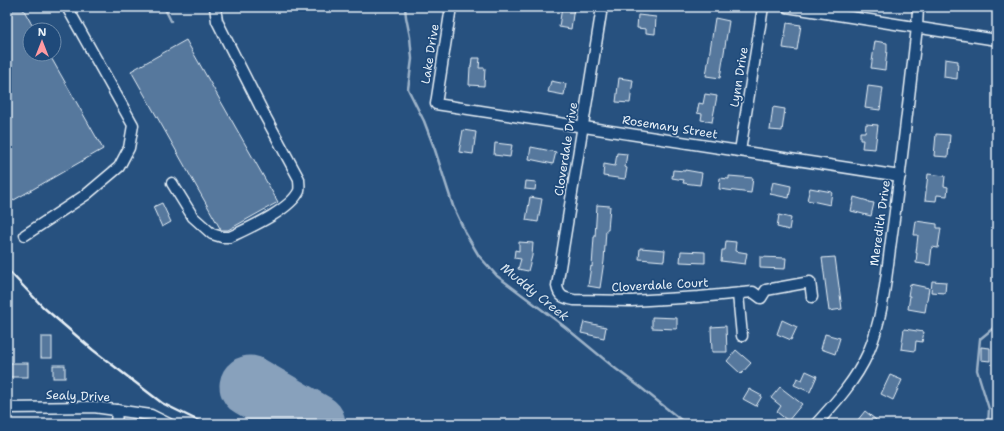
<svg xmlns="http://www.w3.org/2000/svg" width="1004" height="431" viewBox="0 0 1004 431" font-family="'Shantell Sans',sans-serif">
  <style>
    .built { fill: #355d88 }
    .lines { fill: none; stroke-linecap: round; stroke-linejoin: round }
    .stream { stroke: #9db3c9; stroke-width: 2.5 }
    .runway { stroke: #88a1bc; stroke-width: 61 }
    .building { fill: #57789d; stroke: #e8f1f8 }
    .minor-casing { stroke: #e8f1f8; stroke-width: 13 }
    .minor { stroke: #1f4a7a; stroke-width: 10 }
    .rail { stroke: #e8f1f8; stroke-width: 2.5 }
    .labels { text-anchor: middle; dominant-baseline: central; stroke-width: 3.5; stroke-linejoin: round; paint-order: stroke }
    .street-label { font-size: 12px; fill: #e8f1f8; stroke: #1f4a7a }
    .water-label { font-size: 13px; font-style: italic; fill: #d5e2ec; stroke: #1f4a7a }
  </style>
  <rect width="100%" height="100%" fill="#27517f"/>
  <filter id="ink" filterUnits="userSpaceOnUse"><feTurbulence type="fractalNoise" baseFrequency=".025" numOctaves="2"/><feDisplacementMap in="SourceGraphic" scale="8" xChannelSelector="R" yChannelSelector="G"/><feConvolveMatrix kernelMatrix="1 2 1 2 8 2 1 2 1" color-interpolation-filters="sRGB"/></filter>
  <g filter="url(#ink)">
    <path class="built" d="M119,417l20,7h-115v-3z"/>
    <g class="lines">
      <g class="stream">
        <path d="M164,7l7,14"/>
        <path d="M405,7l1,10 4,20 2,22 -4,30 16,32 11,29 18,56 13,28 13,22 18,20 68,51 51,42 24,18 46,37"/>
        <path d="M995,53l2,4"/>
        <path d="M988,424l1,-15 -12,-39 3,-31 17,-14"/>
      </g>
      <path class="runway" d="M250,386l65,38"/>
    </g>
    <g class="building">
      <path d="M7,7h15l13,23h-5v24h19l54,95 -96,55z"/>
      <path d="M562,7h12l-3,22 -12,-2z"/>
      <path d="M638,15l18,2 -1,17 -9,-1v-4l-9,-1z"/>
      <path d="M715,18l14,3 -9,57 -14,-2z"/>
      <path d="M787,23l14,2 -4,25 -14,-2z"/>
      <path d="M186,40l92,162 -50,28h-7l-90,-159z"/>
      <path d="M875,41l12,2v7l-2,20 -14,-2z"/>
      <path d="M472,58h8l-1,10h6l-1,18 -15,-1 1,-18h1z"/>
      <path d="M945,59l13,2 -1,18 -13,-2z"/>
      <path d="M619,78l14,2 -3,23 -14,-1z"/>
      <path d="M551,81l15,3 -2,11 -16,-3z"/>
      <path d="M868,86l15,2 -3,22 -15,-2z"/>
      <path d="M705,94l12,2 -5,26 -11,-2 1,-6 -5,-1 2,-10 4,1z"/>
      <path d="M773,107l12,2 -3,22 -12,-1z"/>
      <path d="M866,124l12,1 -3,24 -13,-1 1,-8h-3v-8h5z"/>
      <path d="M463,130l13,2 -3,22 -14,-2z"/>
      <path d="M936,134l14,1 -2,22 -14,-1z"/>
      <path d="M495,143l17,2 -2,12 -16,-2z"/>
      <path d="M531,147l25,5 -3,12 -24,-5z"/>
      <path d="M617,153l10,1 -2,13 2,1 -2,11 -22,-3 1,-12 11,2z"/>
      <path d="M673,170l12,1v-1l17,3 -2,12 -17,-2 1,-3 -12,-2z"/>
      <path d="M928,174l17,2 -1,10 4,1 -1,9 -10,-1 -1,6 -11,-1z"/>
      <path d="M729,176l24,2 -2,15 -32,-4 1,-11 9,1z"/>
      <path d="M526,181l10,1 -1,8 -10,-1z"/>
      <path d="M773,182l18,4 -2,12 -19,-4z"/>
      <path d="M810,188l22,4 -2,13 -23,-5z"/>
      <path d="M530,197l12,2 -4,23 -12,-2z"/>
      <path d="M854,197l14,4v1l6,1 -3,13 -20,-5z"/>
      <path d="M162,203l9,19 -9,5 -9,-20z"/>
      <path d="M597,205l13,1 -2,24h-2l-2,31 -4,27 -12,-2 3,-20 1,1 2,-30h1z"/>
      <path d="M779,215l12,3 -2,12 -12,-3z"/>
      <path d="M916,221l21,3v4h4l-3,20 -6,-1 -2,18 -14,-2 1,-10h-1l2,-18h-4z"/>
      <path d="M726,241l10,1 -1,9 12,2 -2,11 -24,-3 1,-11h3z"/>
      <path d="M519,242l14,1 -1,13 -4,15 -10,-2 3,-10 -7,-1 1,-8 4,1z"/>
      <path d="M640,248l25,2 -1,11 -25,-2z"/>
      <path d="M681,251l24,1v11l-25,-1z"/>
      <path d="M760,257l26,1 -1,11 -25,-1z"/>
      <path d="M835,257l7,52 -13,2 -7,-53z"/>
      <path d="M932,281l14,1 -1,11 -14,-1z"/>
      <path d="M910,284l19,4 -4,24 -17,-3 2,-13h-2z"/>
      <path d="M652,317l25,1v11l-25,-1z"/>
      <path d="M782,320l15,7 -6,13 -14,-6z"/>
      <path d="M584,322l22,5 -2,11 -23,-5z"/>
      <path d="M726,326l1,26h-15l-1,-25z"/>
      <path d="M904,329l20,3 -2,10 -6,-1 -1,10 -14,-2z"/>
      <path d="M825,334l15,4 -5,16 -14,-5z"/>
      <rect x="41" y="337" width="11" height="21"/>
      <path d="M981,347l9,1v13l-9,-1z"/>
      <path d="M736,350l15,13 -10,11 -14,-13z"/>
      <rect x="8" y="363" width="20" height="14"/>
      <rect x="53" y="365" width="12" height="13"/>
      <path d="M806,371l11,5 -7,16 -16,-7 3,-7 5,2z"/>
      <path d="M890,375l12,5 -9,20 -12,-6z"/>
      <path d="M780,387l22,17 -14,17 -11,-9 4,-6 -10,-8z"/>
      <path d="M749,389l13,7 -6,10 -13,-7z"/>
      <path d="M865,411l16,13h-19l-5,-3z"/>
    </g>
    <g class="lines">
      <defs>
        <g id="minor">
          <path d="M451,7l-15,97 464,72"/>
          <path d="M602,7l-45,279c2,11 7,12 17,14l57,1 68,-4 54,-5 8,6 5,-8 44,-8 2,15"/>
          <path d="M787,7l210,33"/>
          <path d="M740,151l23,-144"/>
          <path d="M172,183l21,34 19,17 10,3h8c19,-9 60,-27 69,-46 1,-4 0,-8 0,-12l-34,-63 -48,-95 -2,-14"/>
          <path d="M25,235l62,-41 32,-27 10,-19 4,-23 -66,-118"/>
          <path d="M738,294l4,42"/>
          <path d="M7,408l87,-1 57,8 18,9"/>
          <path d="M116,424l1,-14"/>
          <path d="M816,424c20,-22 40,-44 52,-71 15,-35 18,-75 23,-112 10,-72 18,-143 26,-214l1,-20"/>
        </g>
      </defs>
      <use href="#minor" class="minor-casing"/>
      <use href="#minor" class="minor"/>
      <path class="rail" d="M7,269l36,38 50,43 69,53 43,21"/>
    </g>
  </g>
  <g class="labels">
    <g class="street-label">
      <text transform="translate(430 54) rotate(-81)">Lake Drive</text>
      <text transform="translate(739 77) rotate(-81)">Lynn Drive</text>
      <text transform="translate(670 127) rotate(9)">Rosemary Street</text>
      <text transform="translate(566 149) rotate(-81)">Cloverdale Drive</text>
      <text transform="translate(880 223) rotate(-82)">Meredith Drive</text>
      <text transform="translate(660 285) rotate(-3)">Cloverdale Court</text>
      <text transform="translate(78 396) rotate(2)">Sealy Drive</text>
    </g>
    <g class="water-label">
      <text transform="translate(535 292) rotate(39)">Muddy Creek</text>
    </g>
  </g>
  <rect width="1004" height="431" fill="none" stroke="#1f4a7a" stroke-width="24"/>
  <rect x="12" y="12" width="980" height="407" fill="none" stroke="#e8f1f8" stroke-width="1.5" filter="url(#ink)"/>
  <g transform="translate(42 42)"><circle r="19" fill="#1f4a7a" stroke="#6f8dac"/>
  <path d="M0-3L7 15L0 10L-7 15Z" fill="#ff9aa2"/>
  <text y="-6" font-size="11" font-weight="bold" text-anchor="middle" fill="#e8f1f8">N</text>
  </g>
</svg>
